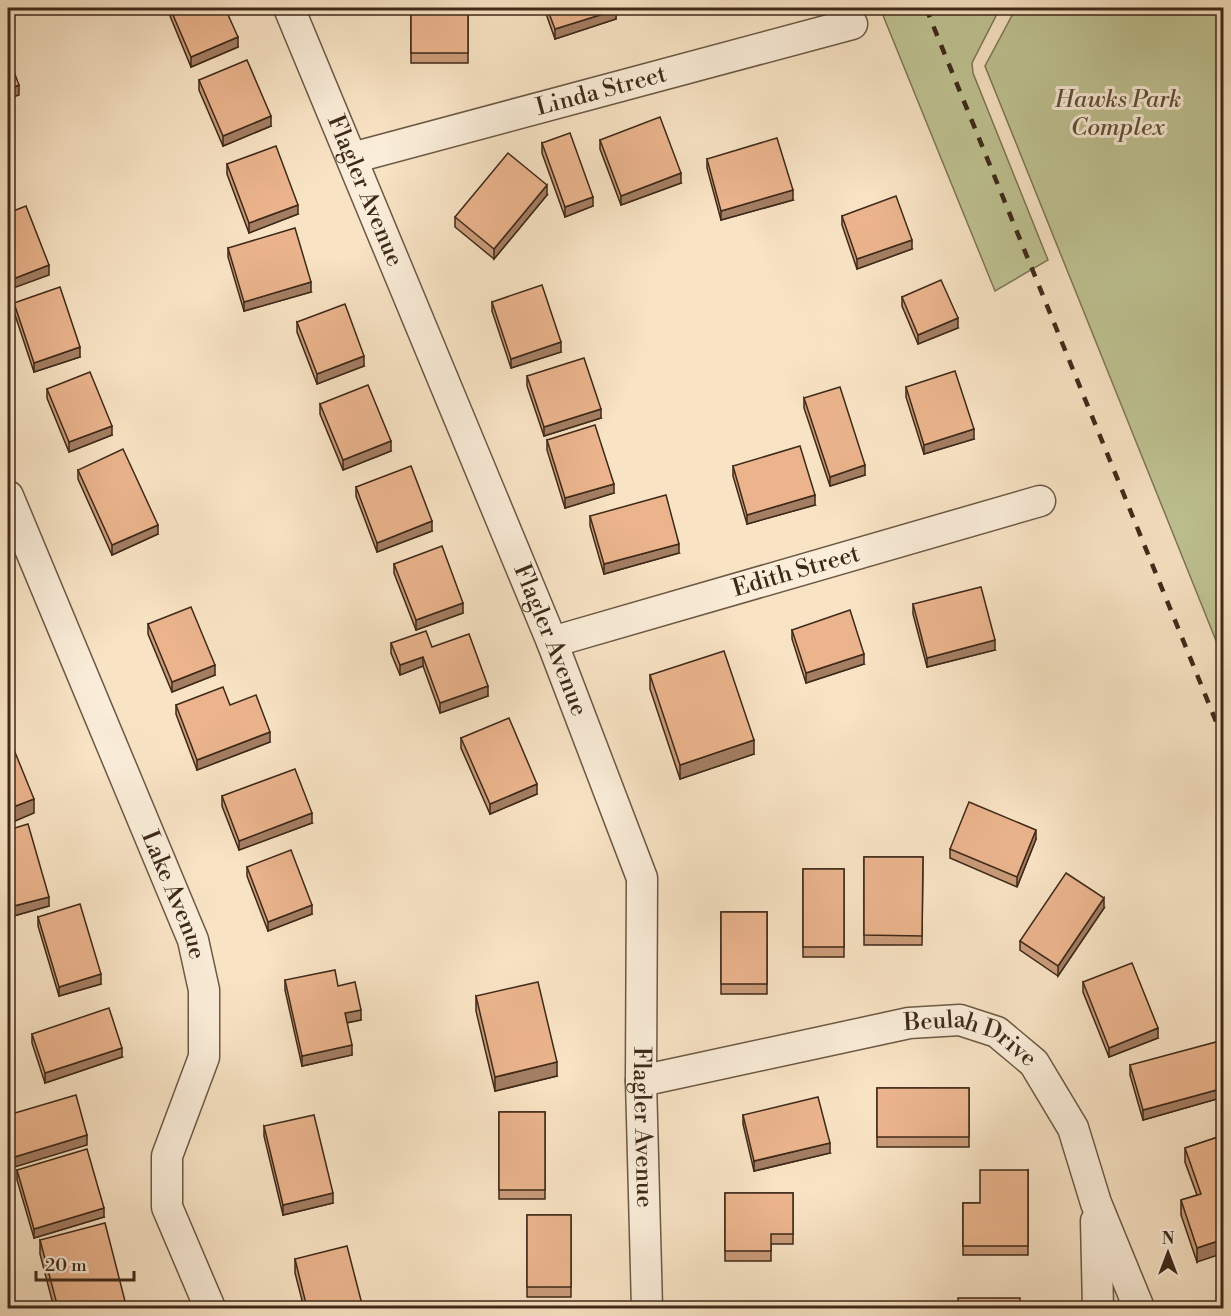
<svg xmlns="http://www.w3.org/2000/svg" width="1231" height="1316" viewBox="0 0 1231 1316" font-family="'Libre Bodoni',serif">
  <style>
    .green { fill: #bfc393; stroke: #7e7656; stroke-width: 1.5 }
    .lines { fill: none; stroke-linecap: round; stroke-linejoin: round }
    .minor-casing { stroke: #6c5844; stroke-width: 33 }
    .minor { stroke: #faedd9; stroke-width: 30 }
    .rail { stroke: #3e2919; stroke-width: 4.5; stroke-dasharray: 10 10; stroke-linecap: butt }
    .wall { fill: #ca9b79; stroke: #3e2919; stroke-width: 1.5 }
    .shaded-wall { fill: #a47e63; stroke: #3e2919; stroke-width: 1.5 }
    .building { fill: #ebb48d; stroke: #3e2919; stroke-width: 1.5 }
    .labels { text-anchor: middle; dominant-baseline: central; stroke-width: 6; stroke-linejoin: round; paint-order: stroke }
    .street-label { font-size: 24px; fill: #3e2919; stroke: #faedd9 }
    .park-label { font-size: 24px; font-style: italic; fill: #5e5038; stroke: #faedd9 }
  </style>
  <rect width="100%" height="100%" fill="#f8e3c4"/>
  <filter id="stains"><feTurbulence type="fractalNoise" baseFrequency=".00333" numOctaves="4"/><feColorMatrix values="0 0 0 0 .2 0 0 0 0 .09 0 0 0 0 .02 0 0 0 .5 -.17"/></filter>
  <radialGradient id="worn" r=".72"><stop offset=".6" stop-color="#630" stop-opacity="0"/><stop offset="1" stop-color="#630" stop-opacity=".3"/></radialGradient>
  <g class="green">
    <path d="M880,8h120l-28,55 1,10 75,187 -53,31z"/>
    <path d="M1016,8h207v650l-238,-592z"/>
  </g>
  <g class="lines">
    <defs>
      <g id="minor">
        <path id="s1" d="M289,8l263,634 90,236 -1,203 6,227"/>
        <path id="s2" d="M352,158l500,-134"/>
        <path id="s3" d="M8,496l185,444 11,50v67l-37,99v51l43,101"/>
        <path id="s4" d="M552,642l488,-141"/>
        <path id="s5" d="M641,1081l268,-58 51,-3 37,12 37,31 39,65 23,75 43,105"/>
        <path d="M1096,1221l2,87"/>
      </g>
    </defs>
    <use href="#minor" class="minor-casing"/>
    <use href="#minor" class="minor"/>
    <path class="rail" d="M926,8l298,733"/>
  </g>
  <g class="wall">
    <path d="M168,8h57l13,39 -47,20 -23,-56z"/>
    <path d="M544,8h71l1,11 -61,20z"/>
    <rect x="411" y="10" width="57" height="53"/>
    <path d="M199,80l72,46 -48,20 -24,-56z"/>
    <path d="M600,140l81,43 -60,22 -21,-56z"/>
    <path d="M542,143l51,63 -28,11 -23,-64z"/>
    <path d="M707,159l86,41 -72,20 -14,-52z"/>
    <path d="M227,164l71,50 -49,19 -22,-59z"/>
    <path d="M547,195l-53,64 -39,-32v-10z"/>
    <path d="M842,216l70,33 -55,20 -15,-44z"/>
    <path d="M228,248l83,44 -67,19 -16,-54z"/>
    <path d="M902,297l56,31 -40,16 -16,-38z"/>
    <path d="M492,302l69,50 -50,16 -19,-57z"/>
    <path d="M14,303l66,54 -46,15 -20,-60z"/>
    <path d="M297,322l67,44 -47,18 -20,-52z"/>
    <path d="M527,376l74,42 -57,18 -17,-50z"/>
    <path d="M906,387l68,52 -50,15 -18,-57z"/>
    <path d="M47,389l65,46 -43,17 -22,-54z"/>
    <path d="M804,398l61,77 -35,11 -26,-78z"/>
    <path d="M320,404l71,47 -48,19 -23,-56z"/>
    <path d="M547,440l67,53 -49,15 -18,-58z"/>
    <path d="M733,466l82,39 -68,19 -14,-48z"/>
    <path d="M78,470l80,64 -46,21 -34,-76z"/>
    <path d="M356,487l76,44 -55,21 -21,-56z"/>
    <path d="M590,516l89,37 -75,21 -14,-48z"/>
    <path d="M394,564l69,49 -47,17 -22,-57z"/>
    <path d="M913,604l82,46 -68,17 -14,-53z"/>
    <path d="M148,624l67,51 -43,17 -24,-58z"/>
    <path d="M792,630l72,34 -58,19 -14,-44z"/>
    <path d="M391,643l41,4 56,49 -48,17 -17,-47 -23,9 -9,-22z"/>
    <path d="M650,675l104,79 -74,25 -30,-90z"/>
    <path d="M176,705h54l40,37 -73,28 -21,-56z"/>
    <path d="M461,738l76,56 -47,20 -29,-66z"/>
    <path d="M222,796l90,27 -73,27 -17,-44z"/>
    <path d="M8,830l41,76 -39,11 -2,-7z"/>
    <path d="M1036,839l-19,48 -67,-29v-9z"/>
    <path d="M864,857h59l-1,88h-58z"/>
    <path d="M247,867l65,47 -44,17 -21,-55z"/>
    <rect x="803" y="869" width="41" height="88"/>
    <path d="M1104,908l-46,68 -38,-26v-9z"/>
    <rect x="721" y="912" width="46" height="82"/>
    <path d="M38,917l63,67 -42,12 -21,-70z"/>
    <path d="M285,980l53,6 23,34 -14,3 5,32 -50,11 -17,-76z"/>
    <path d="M1083,982l75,56 -49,19 -26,-65z"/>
    <path d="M476,996l81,80 -62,15 -19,-80z"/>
    <path d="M32,1034l90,23 -77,26 -13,-40z"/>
    <path d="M1130,1065l94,2v30l-81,23 -13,-45z"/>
    <rect x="877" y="1088" width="92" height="59"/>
    <rect x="499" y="1112" width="46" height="87"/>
    <path d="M743,1115l87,38 -76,18 -11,-47z"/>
    <path d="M264,1126l69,77 -50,12 -19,-79z"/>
    <path d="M1224,1135l-27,127 -16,-47v-15l16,-5 -12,-33v-14z"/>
    <path d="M17,1170l87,47 -70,21 -17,-58z"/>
    <path d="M1028,1170v85h-65v-52h17z"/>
    <path d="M725,1193h68v51h-22v17h-46z"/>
    <rect x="527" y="1215" width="44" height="82"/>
    <path d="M40,1240l86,68h-72l-14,-54z"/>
    <path d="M295,1259l68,49h-59l-9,-35z"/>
  </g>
  <g class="shaded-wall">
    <path d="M616,10v9l-61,20v-10z"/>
    <path d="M238,37v10l-47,20v-10z"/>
    <path d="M19,85v10l-11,4v-9z"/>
    <path d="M271,116v10l-48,20v-10z"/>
    <path d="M681,173v10l-60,22v-9z"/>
    <path d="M547,185v10l-53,64v-10z"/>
    <path d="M12,186v9l-4,2v-9z"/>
    <path d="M793,190v10l-72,20v-9z"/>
    <path d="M593,197v9l-28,11v-10z"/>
    <path d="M298,205v9l-49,19v-10z"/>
    <path d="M912,240v9l-55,20v-10z"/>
    <path d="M49,265v10l-41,15v-9z"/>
    <path d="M311,282v10l-67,19v-9z"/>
    <path d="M958,318v10l-40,16v-9z"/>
    <path d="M561,342v10l-50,16v-9z"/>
    <path d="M80,347v10l-46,15v-9z"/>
    <path d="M364,356v10l-47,18v-10z"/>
    <path d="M601,409v9l-57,18v-9z"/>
    <path d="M112,426v9l-43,17v-10z"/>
    <path d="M974,429v10l-50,15v-9z"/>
    <path d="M391,441v10l-48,19v-10z"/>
    <path d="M865,465v10l-35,11v-9z"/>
    <path d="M614,484v9l-49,15v-10z"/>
    <path d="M815,495v10l-68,19v-9z"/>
    <path d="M432,521v10l-55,21v-9z"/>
    <path d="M158,525v9l-46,21v-10z"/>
    <path d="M679,544v9l-75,21v-10z"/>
    <path d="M463,603v10l-47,17v-10z"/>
    <path d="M995,640v10l-68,17v-9z"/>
    <path d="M864,654v10l-58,19v-10z"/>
    <path d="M423,657v9l-23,9v-10z"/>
    <path d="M215,665v10l-43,17v-10z"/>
    <path d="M488,686v10l-48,17v-10z"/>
    <path d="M270,732v10l-73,28v-10z"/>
    <path d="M754,740v14l-74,25v-14z"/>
    <path d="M537,784v10l-47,20v-10z"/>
    <path d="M34,799v14l-26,11v-15z"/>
    <path d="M312,813v10l-73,27v-9z"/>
    <path d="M1036,830v9l-19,48v-10z"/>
    <path d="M49,897v9l-39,11v-10z"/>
    <path d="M1104,898v10l-46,68v-10z"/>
    <path d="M312,905v9l-44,17v-9z"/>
    <path d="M101,974v10l-42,12v-9z"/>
    <path d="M361,1010v10l-16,3v-10z"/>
    <path d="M1158,1028v10l-49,19v-9z"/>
    <path d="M352,1045v10l-50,11v-10z"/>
    <path d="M122,1048v9l-77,26v-10z"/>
    <path d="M557,1062v14l-62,15v-14z"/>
    <path d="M1224,1088v9l-81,23v-10z"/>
    <path d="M87,1135v10l-79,24v-10z"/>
    <path d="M830,1143v10l-76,18v-10z"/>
    <path d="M333,1193v10l-50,12v-10z"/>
    <path d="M104,1208v9l-70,21v-9z"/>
    <path d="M1224,1239v14l-27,9v-14z"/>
    <path d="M126,1305v3h-12z"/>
  </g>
  <g class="building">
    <path d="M170,8h55l13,29 -47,20z"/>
    <path d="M547,8h68l1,2 -61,19z"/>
    <rect x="411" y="10" width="57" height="43"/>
    <path d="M8,56l11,29 -11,5z"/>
    <path d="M247,60l24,56 -48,20 -24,-56z"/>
    <path d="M660,117l21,56 -60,23 -21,-56z"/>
    <path d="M570,133l23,64 -28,10 -23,-64z"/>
    <path d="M777,138l16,52 -72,21 -14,-52z"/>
    <path d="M276,146l22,59 -49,18 -22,-59z"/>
    <path d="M508,153l39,32 -53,64 -39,-32z"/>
    <path d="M8,175l4,11 -4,2z"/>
    <path d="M896,196l16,44 -55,19 -15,-43z"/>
    <path d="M26,206l23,59 -41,16v-68z"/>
    <path d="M295,228l16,54 -67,20 -16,-54z"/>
    <path d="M941,280l17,38 -40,17 -16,-38z"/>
    <path d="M542,285l19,57 -50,17 -19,-57z"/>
    <path d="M60,287l20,60 -46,16 -20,-60z"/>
    <path d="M345,304l19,52 -47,18 -20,-52z"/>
    <path d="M584,358l17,51 -57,18 -17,-51z"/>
    <path d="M955,371l19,58 -50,16 -18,-58z"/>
    <path d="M90,372l22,54 -43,16 -22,-53z"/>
    <path d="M368,385l23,56 -48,19 -23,-56z"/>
    <path d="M840,387l25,78 -35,12 -26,-79z"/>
    <path d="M595,425l19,59 -49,14 -18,-58z"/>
    <path d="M800,446l15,49 -68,20 -14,-49z"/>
    <path d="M123,449l35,76 -46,20 -34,-75z"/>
    <path d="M411,466l21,55 -55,22 -21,-56z"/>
    <path d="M666,495l13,49 -75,20 -14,-48z"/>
    <path d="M442,546l21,57 -47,17 -22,-56z"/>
    <path d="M981,587l14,53 -68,18 -14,-54z"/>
    <path d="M191,607l24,58 -43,17 -24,-58z"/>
    <path d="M850,610l14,44 -58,19 -14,-43z"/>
    <path d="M426,631l6,16 37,-13 19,52 -48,17 -17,-46 -23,8 -9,-22z"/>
    <path d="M724,651l30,89 -74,25 -30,-90z"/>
    <path d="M223,687l7,18 26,-10 14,37 -73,28 -21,-55z"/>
    <path d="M509,718l28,66 -47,20 -29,-66z"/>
    <path d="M8,735l26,64 -26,10z"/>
    <path d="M295,769l17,44 -73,28 -17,-45z"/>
    <path d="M969,802l67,28 -19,47 -67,-28z"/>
    <path d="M28,824l21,73 -39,10 -2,-7v-70z"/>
    <path d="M291,850l21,55 -44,17 -21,-55z"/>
    <path d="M864,857h59l-1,79 -58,-1z"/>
    <rect x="803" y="869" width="41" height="78"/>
    <path d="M1066,873l38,25 -46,68 -38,-25z"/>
    <path d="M80,904l21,70 -42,13 -21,-70z"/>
    <rect x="721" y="912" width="46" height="72"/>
    <path d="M1132,963l26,65 -49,20 -26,-66z"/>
    <path d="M335,970l3,16 17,-4 6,28 -16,3 7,32 -50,11 -17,-76z"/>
    <path d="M538,982l19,80 -62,15 -19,-81z"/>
    <path d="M109,1008l13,40 -77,25 -13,-39z"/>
    <path d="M1216,1042l8,25v21l-81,22 -13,-45z"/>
    <rect x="877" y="1088" width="92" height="49"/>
    <path d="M76,1095l11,40 -79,24v-44z"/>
    <path d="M818,1097l12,46 -76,18 -11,-46z"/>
    <rect x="499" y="1112" width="46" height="78"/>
    <path d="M314,1115l19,78 -50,12 -19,-79z"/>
    <path d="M1224,1135v104l-27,9 -16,-48 20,-6 -16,-46z"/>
    <path d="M87,1149l17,59 -70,21 -17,-59z"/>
    <path d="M980,1170h48v76h-65v-43h17z"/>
    <path d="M725,1193h68v41h-22v17h-46z"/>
    <rect x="527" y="1215" width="44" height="72"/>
    <path d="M105,1223l21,82 -12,3h-56l-18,-68z"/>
    <path d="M347,1246l16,62h-56l-12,-49z"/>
    <rect x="958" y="1298" width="62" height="10"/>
  </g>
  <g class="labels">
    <g class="street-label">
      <text stroke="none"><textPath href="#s2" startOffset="258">Linda Street</textPath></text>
      <text stroke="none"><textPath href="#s1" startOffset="198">Flagler Avenue</textPath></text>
      <text stroke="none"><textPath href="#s4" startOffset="254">Edith Street</textPath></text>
      <text stroke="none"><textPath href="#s1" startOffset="684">Flagler Avenue</textPath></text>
      <text stroke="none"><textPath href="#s3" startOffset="432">Lake Avenue</textPath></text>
      <text stroke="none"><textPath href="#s5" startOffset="340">Beulah Drive</textPath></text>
      <text stroke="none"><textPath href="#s1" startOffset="1188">Flagler Avenue</textPath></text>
    </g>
    <g class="park-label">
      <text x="1118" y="100">Hawks Park<tspan x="1118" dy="28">Complex</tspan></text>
    </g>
  </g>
  <rect width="1231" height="1316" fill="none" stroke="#f8e3c4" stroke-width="30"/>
  <rect x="9" y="9" width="1213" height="1298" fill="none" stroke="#3e2919" stroke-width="3"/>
  <rect x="15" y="15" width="1201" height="1286" fill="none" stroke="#3e2919" stroke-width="1.5"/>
  <g transform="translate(1168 1253)" stroke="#faedd9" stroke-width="4.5" paint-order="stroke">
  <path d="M0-4.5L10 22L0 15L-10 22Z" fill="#3e2919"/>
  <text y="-9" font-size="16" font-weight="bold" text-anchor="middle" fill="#3e2919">N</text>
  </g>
  <path d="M36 1271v9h98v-9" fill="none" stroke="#3e2919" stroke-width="3"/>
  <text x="45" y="1271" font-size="18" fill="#3e2919" stroke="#faedd9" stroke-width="4.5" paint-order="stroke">20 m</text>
  <rect width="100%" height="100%" filter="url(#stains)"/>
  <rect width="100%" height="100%" fill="url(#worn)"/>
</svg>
